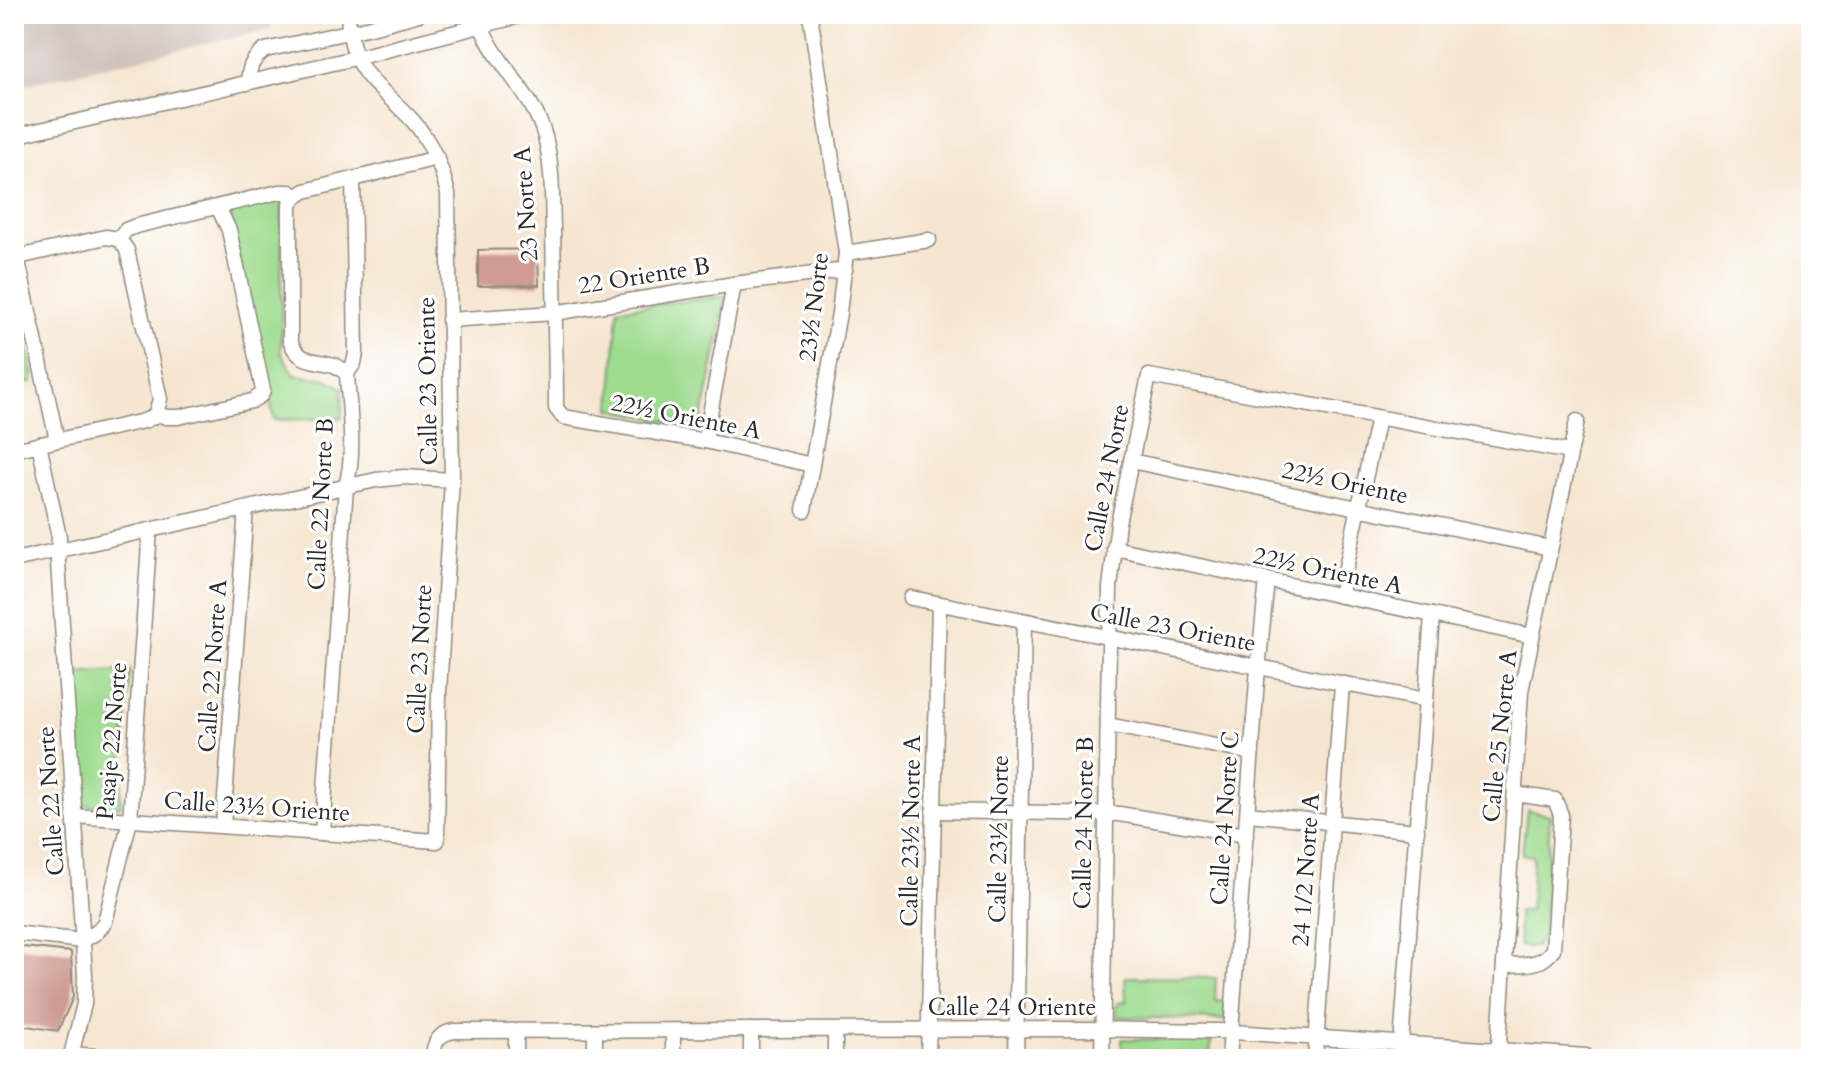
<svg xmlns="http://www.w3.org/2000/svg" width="1825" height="1073" viewBox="0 0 1825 1073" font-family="Cardo,serif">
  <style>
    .industrial { fill: #cfc1ba }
    .green { fill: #9fdc90; stroke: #65845e; stroke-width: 2 }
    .building { fill: #cf9b93 }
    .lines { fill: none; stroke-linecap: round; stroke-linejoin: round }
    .minor-casing { stroke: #90887e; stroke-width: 17 }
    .minor { stroke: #fff; stroke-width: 14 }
    .labels { text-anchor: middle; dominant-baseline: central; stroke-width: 6; stroke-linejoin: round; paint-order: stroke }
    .street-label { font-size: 24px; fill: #2b2b2b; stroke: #fff }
  </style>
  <rect width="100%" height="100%" fill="#fff"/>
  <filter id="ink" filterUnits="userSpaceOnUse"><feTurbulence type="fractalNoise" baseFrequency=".0125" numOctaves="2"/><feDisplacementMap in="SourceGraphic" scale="16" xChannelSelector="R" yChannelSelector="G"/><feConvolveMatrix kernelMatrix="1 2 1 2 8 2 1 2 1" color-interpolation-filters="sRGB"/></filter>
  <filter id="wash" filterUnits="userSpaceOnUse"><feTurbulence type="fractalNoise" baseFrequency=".006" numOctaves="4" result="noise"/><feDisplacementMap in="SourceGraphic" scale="32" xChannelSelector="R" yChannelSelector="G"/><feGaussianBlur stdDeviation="1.8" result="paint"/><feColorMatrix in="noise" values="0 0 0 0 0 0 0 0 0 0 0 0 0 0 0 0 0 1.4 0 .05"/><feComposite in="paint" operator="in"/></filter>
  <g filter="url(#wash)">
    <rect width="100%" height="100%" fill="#f6e6d1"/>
    <path class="industrial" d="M14,14h256l1,15 -257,58z"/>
    <g class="green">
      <path d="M282,199l-1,154 14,22 31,4 17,9 -1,30 -68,2 -45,-208z"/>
      <path d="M14,285l20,92 -2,5 -18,5z"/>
      <path d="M727,296l-27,133 -89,-20 7,-100z"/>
      <path d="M130,670l-10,137 -36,-2 -10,-131z"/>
      <path d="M1527,810l23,5 -6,120 -9,12 -16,-1 -1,-35h12l3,-55 -11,-2z"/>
      <path d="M1125,977l91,1 -1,23 11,1 -1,18 -108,-3v-14l9,-1z"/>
      <path d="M1122,1039l89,1 -1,19h-88z"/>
    </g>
    <g id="blocks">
      <g class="building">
        <path d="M538,249l1,36 -61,1v-36z"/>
        <path d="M14,946l57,6 2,45 -15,34 -44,-7z"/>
      </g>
    </g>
  </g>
  <g filter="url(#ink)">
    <use href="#blocks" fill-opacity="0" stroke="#90887e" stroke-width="2"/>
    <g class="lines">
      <defs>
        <g id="minor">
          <path d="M477,14c13,46 56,77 68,123 8,30 7,63 8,93 1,59 3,119 3,178l7,9 142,24 107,24"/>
          <path d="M248,83c1,-17 4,-23 17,-33l106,-23 48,-13"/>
          <path d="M14,136l341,-78 172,-44"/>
          <path d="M119,239l7,-9 10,-4 143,-34h11l6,5"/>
          <path d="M119,239l8,11 33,149 -4,14"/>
          <path d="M846,253l83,-13"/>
          <path d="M17,257l40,183"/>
          <path d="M14,258l92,-21 13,2"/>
          <path d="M449,320l105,-7 180,-29 111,-14"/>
          <path d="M347,374c-19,-21 -46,-2 -57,-34v-137l6,-6 9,-6 132,-33"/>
          <path d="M156,413l10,4h12l74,-16 9,-6 2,-5 -34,-160 -11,-23"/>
          <path d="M705,441l29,-157"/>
          <path d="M39,444l20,93 -1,26 27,412 -1,29 -14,55"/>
          <path d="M14,450l130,-29 9,-4 3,-4"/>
          <path d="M1131,461l419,87"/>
          <path d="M804,510l35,-197 7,-60 -36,-239"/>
          <path d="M1114,548l418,88"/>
          <path d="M14,560l362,-80 28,-3 48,3"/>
          <path d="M1340,596l38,-178"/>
          <path d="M911,598l515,102"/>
          <path d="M1108,725l144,28"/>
          <path d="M933,811l186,3 127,21"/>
          <path d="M1248,814l169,17"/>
          <path d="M74,816l363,25 2,-150 13,-211 -4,-286c-6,-27 -17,-52 -35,-73 -37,-40 -62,-45 -65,-107"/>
          <path d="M223,826l23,-317"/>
          <path d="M322,833l24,-347c10,-35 3,-75 1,-112l7,-11 2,-10 -3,-174"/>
          <path d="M14,933l68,8"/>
          <path d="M82,941l15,-9 8,-10 25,-102 20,-290"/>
          <path d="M1504,965c18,-1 39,2 49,-16l8,-134 -6,-15 -40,-6"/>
          <path d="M751,1030v29"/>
          <path d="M673,1031v28"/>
          <path d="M72,1054l55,5"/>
          <path d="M433,1059c0,-16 5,-26 22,-28l632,-2 132,2 367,25"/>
          <path d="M516,1059v-27"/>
          <path d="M595,1059v-28"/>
          <path d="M835,1059v-28"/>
          <path d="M928,1059l11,-455"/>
          <path d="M1016,1059l8,-438"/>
          <path d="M1102,1059l8,-472 8,-64 31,-147 421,76"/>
          <path d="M1229,1059l28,-379 10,-100"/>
          <path d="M1315,1059l27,-375"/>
          <path d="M1400,1059l32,-444"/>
          <path d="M1498,1059l23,-368 56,-270"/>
        </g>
      </defs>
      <use href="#minor" class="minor-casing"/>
      <use href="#minor" class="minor"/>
    </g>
  </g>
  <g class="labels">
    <g class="street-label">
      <text transform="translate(526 204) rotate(-94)">23 Norte A</text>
      <text transform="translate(644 276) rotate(-9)">22 Oriente B</text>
      <text transform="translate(814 307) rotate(-83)">23½ Norte</text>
      <text transform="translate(428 381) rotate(-91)">Calle 23 Oriente</text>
      <text transform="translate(686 417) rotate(11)">22½ Oriente A</text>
      <text transform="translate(1107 478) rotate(-79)">Calle 24 Norte</text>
      <text transform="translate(1345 483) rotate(12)">22½ Oriente</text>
      <text transform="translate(321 504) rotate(-87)">Calle 22 Norte B</text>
      <text transform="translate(1328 571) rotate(12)">22½ Oriente A</text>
      <text transform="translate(1173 628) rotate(11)">Calle 23 Oriente</text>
      <text transform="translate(420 659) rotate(-87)">Calle 23 Norte</text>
      <text transform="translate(213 666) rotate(-86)">Calle 22 Norte A</text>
      <text transform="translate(1500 736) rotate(-84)">Calle 25 Norte A</text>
      <text transform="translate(112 741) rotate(-85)">Pasaje 22 Norte</text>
      <text transform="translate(51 801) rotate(-94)">Calle 22 Norte</text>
      <text transform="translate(257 807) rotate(4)">Calle 23½ Oriente</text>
      <text transform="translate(1225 818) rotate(-86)">Calle 24 Norte C</text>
      <text transform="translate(1084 823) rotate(-89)">Calle 24 Norte B</text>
      <text transform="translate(911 831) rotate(-89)">Calle 23½ Norte A</text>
      <text transform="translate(999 839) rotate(-89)">Calle 23½ Norte</text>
      <text transform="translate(1306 870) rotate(-86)">24 1/2 Norte A</text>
      <text x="1012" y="1007">Calle 24 Oriente</text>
    </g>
  </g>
  <rect width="1825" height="1073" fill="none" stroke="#fff" stroke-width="48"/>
</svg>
